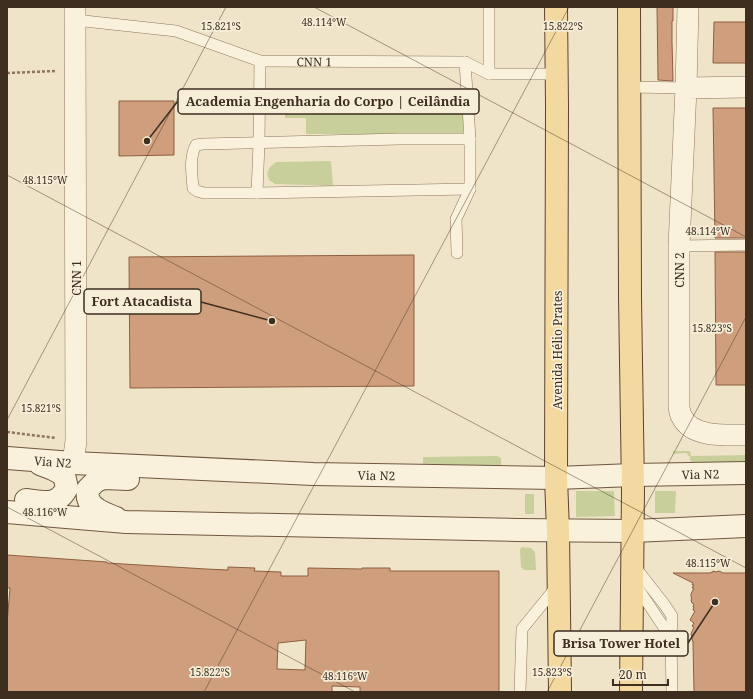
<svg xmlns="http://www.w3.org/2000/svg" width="753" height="699" viewBox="0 0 753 699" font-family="'Noto Serif',serif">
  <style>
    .green { fill: #c9cf9b }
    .building { fill: #cf9f7d; stroke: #8d5f41; fill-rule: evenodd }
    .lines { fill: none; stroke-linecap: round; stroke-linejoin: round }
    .service-casing { stroke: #8d765c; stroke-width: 12 }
    .minor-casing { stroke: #8d765c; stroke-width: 22 }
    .secondary-casing { stroke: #6f573f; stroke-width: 24 }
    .primary-casing { stroke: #5b4430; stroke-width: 24 }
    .path { stroke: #8d765c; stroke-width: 2.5; stroke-dasharray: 3 2; stroke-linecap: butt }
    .service { stroke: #faf1dc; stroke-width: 11 }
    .minor { stroke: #faf1dc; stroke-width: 21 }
    .secondary { stroke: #faf1dc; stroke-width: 22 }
    .primary { stroke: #f3d9a0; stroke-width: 22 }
    .ticks { fill: none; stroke: #3d2e20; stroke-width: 1; stroke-opacity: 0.45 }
    .labels { text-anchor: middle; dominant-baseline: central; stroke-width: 3.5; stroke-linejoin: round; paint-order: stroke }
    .street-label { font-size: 12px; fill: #3d2e20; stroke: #f7eed8 }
    .ticks-label { font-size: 10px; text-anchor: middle; fill: #3d2e20; stroke: #f7eed8; stroke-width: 3.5; stroke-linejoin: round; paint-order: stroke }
    .leader { fill: none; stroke: #3d2e20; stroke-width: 1.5 }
    .callout-dot { fill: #3d2e20; stroke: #f7eed8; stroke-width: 1.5 }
    .callout { fill: #f7eed8; stroke: #3d2e20; stroke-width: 1.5 }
    .callout-label { font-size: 13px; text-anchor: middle; font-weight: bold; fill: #3d2e20 }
  </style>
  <rect width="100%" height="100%" fill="#f0e4c8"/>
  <g class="green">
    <path d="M285,97l178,1v36h-157v-16h-21z"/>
    <path d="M331,161l2,25 -58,-2 -6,-4 -2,-7 3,-6 6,-5z"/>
    <path d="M673,451h17l1,5 55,-1v8l-53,1 -3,-4v-3l-4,-4 -13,1z"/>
    <path d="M497,456l4,2v9l-78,-2v-8z"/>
    <path d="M576,491h38l1,25 -39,1z"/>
    <path d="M655,491h21l-1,22h-20z"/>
    <rect x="525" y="494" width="9" height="20"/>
    <path d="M522,547l9,1 4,4 1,18h-12l-3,-3 -1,-18z"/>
  </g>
  <g class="building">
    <path d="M657,7h16v14h-1v21l1,39 -15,-1z"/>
    <path d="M714,22h32v41h-33z"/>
    <path d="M119,101h55v54l-55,1z"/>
    <path d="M713,108h33v130h-31z"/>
    <path d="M715,252h31v133h-30z"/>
    <path d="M414,255v131l-284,2 -1,-131z"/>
    <path d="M7,555l100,7v1l99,6 22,1v-3l27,1 -1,3 27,1v4h27v-8l54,1v-1h28v3h109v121h-139v-5l-28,-1v6h-325v-68l3,-36h-3zM306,640l-1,30 -28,-1 1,-26z"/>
    <path d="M713,571l3,1 3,-1 4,2h23v119h-52l-1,-50 -2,-8 2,-5 1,-2 -2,-1 2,-3 -4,-3 5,-9 -2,-1 1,-3h-1l1,-3 -2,-1 -1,-3 1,-2 -1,-1v-3l3,-6h-2l2,-3h-2l1,-2 -20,-10h37l2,-1h1z"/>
  </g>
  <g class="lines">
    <defs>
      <g id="service">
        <path d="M489,7v67"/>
        <path id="s1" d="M75,20l101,11 84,30 205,1 24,12h67"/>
        <path d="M630,87l56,1"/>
        <path d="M191,102l68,1"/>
        <path d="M470,139h-71l-196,5 -7,1c-7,12 -4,30 -3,43l4,3 7,2h53l213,-4"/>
        <path d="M257,193l2,-50 1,-82"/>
        <path d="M679,246l67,-1"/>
        <path d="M457,253l-1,-34 14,-30v-50l-5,-77"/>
        <path d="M635,567l29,37 8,12 -1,22"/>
        <path d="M635,584l36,54 1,54"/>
        <path d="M520,692l2,-63 35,-43"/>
      </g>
      <g id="minor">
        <path d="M746,87l-60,1 -7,158v162c1,3 1,7 3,9 10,21 45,18 64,18"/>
        <path d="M686,88l2,-81"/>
        <path d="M73,463l3,-22 -1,-434"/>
      </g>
      <g id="secondary">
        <path id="s2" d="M7,458l66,5 240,11 243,4 77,-3 113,-2"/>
        <path d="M26,500c18,2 31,7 41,-12l-3,-13 -11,-6 -13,-5"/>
        <path d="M7,512l119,10 391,8 116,1 113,-5"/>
        <path d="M116,518c-10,-4 -25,-8 -28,-20 -1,-2 0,-6 0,-9l8,-8 8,-3 24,1"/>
      </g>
      <g id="primary">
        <path d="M556,7l1,99 -1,372 2,53 2,161"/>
        <path d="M629,7l1,290 3,192 -2,203"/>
      </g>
    </defs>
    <use href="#service" class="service-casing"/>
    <use href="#minor" class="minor-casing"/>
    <use href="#secondary" class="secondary-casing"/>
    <use href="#primary" class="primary-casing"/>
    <g class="path">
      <path d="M7,73l49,-2"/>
      <path d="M7,432l49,6"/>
    </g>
    <use href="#service" class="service"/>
    <use href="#minor" class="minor"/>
    <use href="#secondary" class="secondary"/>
    <use href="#primary" class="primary"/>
  </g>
  <path class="ticks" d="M314,7l432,230M7,175l739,393M7,420l219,-413M7,507l348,185M204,692l365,-685M547,692l199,-375"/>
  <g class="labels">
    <g class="street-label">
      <text stroke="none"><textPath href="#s1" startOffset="245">CNN 1</textPath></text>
      <text transform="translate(679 270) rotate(-90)">CNN 2</text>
      <text transform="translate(76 278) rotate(-90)">CNN 1</text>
      <text transform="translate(557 350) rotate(-90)">Avenida Hélio Prates</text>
      <text stroke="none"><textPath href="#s2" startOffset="46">Via N2</textPath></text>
      <text stroke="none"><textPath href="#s2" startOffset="694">Via N2</textPath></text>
      <text stroke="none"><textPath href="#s2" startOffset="370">Via N2</textPath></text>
    </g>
  </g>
  <g class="ticks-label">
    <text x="324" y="26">48.114°W</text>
    <text x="221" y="30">15.821°S</text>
    <text x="563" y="30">15.822°S</text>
    <text x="45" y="184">48.115°W</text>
    <text x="708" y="235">48.114°W</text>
    <text x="712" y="332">15.823°S</text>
    <text x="41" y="412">15.821°S</text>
    <text x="45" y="516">48.116°W</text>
    <text x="708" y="567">48.115°W</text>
    <text x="210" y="676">15.822°S</text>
    <text x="552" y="676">15.823°S</text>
    <text x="345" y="680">48.116°W</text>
  </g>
  <path class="leader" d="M147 141L178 101M272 321L201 302M715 602L688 643"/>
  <g class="callout-dot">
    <circle cx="147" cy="141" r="4"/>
    <circle cx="272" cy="321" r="4"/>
    <circle cx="715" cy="602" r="4"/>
  </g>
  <g class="callout">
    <rect x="178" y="89" width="301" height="25" rx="4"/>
    <rect x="84" y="289" width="117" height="25" rx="4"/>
    <rect x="554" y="631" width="134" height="25" rx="4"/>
  </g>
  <g class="callout-label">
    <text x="328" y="106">Academia Engenharia do Corpo | Ceilândia</text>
    <text x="142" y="306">Fort Atacadista</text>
    <text x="621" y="648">Brisa Tower Hotel</text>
  </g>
  <rect width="753" height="699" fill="none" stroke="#3d2e20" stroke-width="16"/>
  <path d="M613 679v6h55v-6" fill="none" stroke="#3d2e20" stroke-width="2"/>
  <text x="619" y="679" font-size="12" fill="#3d2e20" stroke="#f7eed8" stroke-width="3" paint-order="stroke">20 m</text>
</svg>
